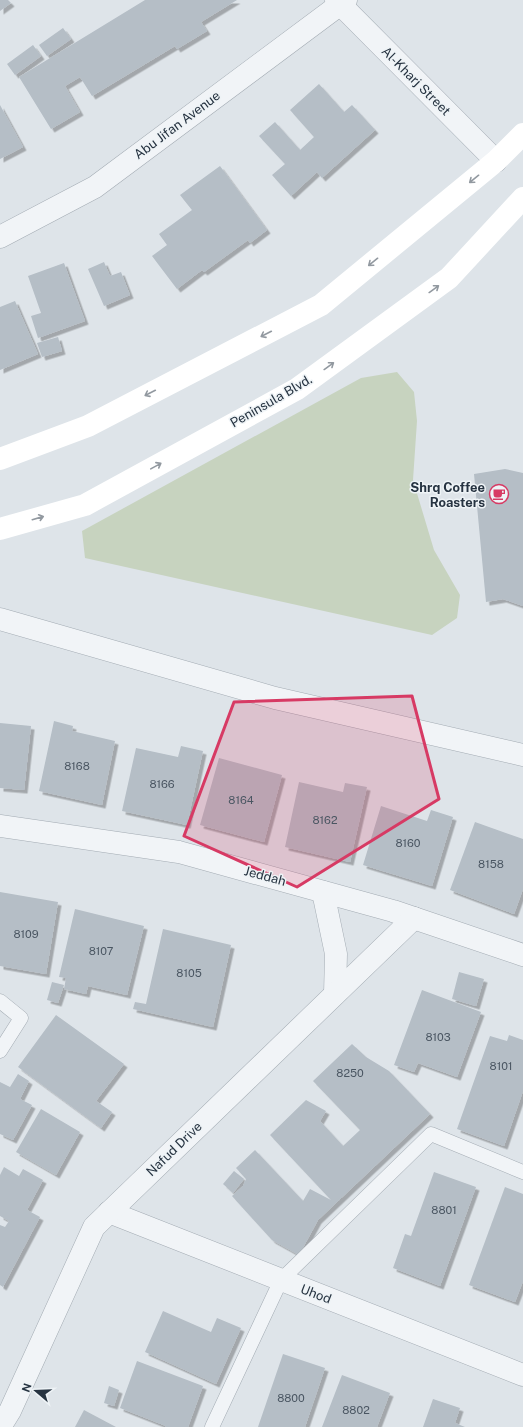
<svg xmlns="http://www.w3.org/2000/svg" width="523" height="1427" viewBox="0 0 523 1427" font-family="'Public Sans',sans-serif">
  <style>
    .green { fill: #c7d3bf }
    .building { fill: #b5bec6; filter: url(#shadow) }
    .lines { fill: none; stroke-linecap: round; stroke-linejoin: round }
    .lane-casing { stroke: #a3abb3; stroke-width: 15 }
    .street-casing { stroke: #a3abb3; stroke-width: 23 }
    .lane { stroke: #f1f4f7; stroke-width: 14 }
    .street { stroke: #f1f4f7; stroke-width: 22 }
    .secondary { stroke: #fff; stroke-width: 22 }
    .oneway { stroke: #9299a0 }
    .marked { fill: #d73a64; fill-opacity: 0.2; stroke: #d73a64; stroke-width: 3; stroke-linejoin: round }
    .labels { text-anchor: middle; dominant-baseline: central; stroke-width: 3; stroke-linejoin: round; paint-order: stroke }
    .number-label { font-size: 11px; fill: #4a5662 }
    .street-label { font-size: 13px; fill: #263341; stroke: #eef3f6 }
    .poi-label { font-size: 13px; font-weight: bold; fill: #263341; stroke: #eef3f6; text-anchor: end }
  </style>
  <defs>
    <filter id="shadow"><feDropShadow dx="3.5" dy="3.5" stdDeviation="0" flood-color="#0004"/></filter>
  </defs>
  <rect width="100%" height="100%" fill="#dee4e9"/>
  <path class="green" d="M397,372l17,20 3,29 -4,59 21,70 26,45 -3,23 -25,17 -347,-77 -3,-27 279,-153z"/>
  <g class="building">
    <path d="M0,0h8l3,3 -11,8z"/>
    <path d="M145,0h92l-36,22 6,9 -30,18 -2,-3 -83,50 -12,-19 -15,9 15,26 -29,17 -32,-52z"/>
    <path d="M63,28l8,11 -24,17 -8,-11z"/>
    <path d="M33,45l8,11 -26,19 -8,-11z"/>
    <path d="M319,84l25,28 8,-7 23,25 -53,48 -5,-6 -26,24 -19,-21 13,-11 -26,-28 16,-14 25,28 14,-13 -24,-27z"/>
    <path d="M0,105l23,42 -23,12z"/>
    <path d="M220,166l47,64 -17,13 -2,-3 -44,32 -2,-2 -25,19 -25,-33 15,-11 -8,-11 33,-24 -12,-15z"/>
    <path d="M104,262l6,14 11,-4 9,23 -26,11 -16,-37z"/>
    <path d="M64,263l21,58 -47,17 -7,-22 10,-3 -13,-37z"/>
    <path d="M15,301l23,53 -38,16v-63z"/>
    <path d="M58,337l4,14 -20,6 -5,-14z"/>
    <path d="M505,469l18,4v133l-20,-7 -17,3 -12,-128z"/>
    <path d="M54,721l19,5 -1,5 43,10 -13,64 -63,-14z"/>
    <path d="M0,723l31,3 -7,64 -24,-2z"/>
    <path d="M181,746l22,5 -16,74 -65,-14 14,-63 42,9z"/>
    <path d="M219,758l63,17 -18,67 -64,-17z"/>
    <path d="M299,782l44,10 2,-9 22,4 -17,75 -65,-15z"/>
    <path d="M381,806l46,15 4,-11 22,7 -21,69 -69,-21z"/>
    <path d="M475,822l48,17v50l-9,25 -64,-24z"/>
    <path d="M0,892l58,10 -12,72 -46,-8z"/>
    <path d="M75,909l69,17 -17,69 -39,-9 -2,8 -22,-5 2,-11 -7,-1z"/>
    <path d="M163,929l68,16 -18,82 -80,-18 2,-7 11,2z"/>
    <path d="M459,972l25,7 -8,27 -24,-7z"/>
    <path d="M52,982l12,3 -6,18 -11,-3z"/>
    <path d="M422,990l59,22 -24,65 -39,-14 -4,9 -20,-7z"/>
    <path d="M56,1015l68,49 -28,37 16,11 -11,16 -83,-61z"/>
    <path d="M509,1035l14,5v51l-19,55 -47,-17 33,-93 17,5z"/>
    <path d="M352,1044l14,13 23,14 41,43 -112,106 -19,35 -27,-15 -40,-44 11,-10 3,-7 -10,-11 19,-18 48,51 7,-12 21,11 -61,-65 36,-35 20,11 -6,10 23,25 17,-16 -47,-49z"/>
    <path d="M18,1074l11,7 -9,18 12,6 -19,35 -13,-6v-52l10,5z"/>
    <path d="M41,1109l39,23 -24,43 -40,-23z"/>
    <path d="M4,1167l15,9 4,-7 20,11 -16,30 13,7 -37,70 -3,-2v-60l5,2 4,-6 -9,-5v-41z"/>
    <path d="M234,1171l10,8 -11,14 -10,-9z"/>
    <path d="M434,1172l42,15 -36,99 -47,-18 12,-34 6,2z"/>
    <path d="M505,1187l18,7v87l-8,21 -46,-17z"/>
    <path d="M163,1311l48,21 6,-14 24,10 -25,56 -71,-32z"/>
    <path d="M283,1354l42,14 -20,59h-47z"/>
    <path d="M137,1361l66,25 -15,41h-23l1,-1 -46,-18z"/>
    <path d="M342,1375l48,18 -13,34h-55z"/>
    <path d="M109,1386l10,4 -5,16 -10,-3z"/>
    <path d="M433,1399l27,9 -5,15 10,4h-42z"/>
    <path d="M84,1410l32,17h-41z"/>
  </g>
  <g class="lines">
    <defs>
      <g id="lane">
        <path d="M0,1001l21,17 -21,33"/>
        <path d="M212,1427l69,-147 150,-146 92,38"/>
      </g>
      <g id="street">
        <path d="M336,0l160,161"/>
        <path d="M0,237l95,-50 251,-187"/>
        <path d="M0,619l275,79 248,57"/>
        <path d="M0,826l179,26 214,59 130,44"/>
        <path d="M323,892l13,62 -1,40"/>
        <path d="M109,1212l414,163"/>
        <path d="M0,1427l10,-16 84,-184 320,-309"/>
      </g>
    </defs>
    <use href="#lane" class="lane-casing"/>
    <use href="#street" class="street-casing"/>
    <use href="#lane" class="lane"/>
    <use href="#street" class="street"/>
    <g class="secondary">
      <path d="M0,459l88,-33 233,-121 175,-144 27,-27"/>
      <path d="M0,529l85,-24 212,-116 152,-111 74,-80"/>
    </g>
  </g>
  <defs><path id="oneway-shaft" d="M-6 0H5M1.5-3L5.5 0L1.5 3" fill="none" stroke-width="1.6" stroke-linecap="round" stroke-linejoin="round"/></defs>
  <g class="oneway">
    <use href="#oneway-shaft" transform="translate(474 179) rotate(141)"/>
    <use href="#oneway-shaft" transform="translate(373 262) rotate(141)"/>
    <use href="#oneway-shaft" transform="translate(434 289) rotate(-36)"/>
    <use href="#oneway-shaft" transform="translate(266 334) rotate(153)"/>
    <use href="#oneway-shaft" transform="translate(329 366) rotate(-36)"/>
    <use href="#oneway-shaft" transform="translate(150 393) rotate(153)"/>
    <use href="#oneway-shaft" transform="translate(156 466) rotate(-29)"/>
    <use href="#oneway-shaft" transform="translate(38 518) rotate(-16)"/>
  </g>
  <path class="marked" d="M412,696l27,103 -142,88 -113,-51 50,-134z"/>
  <defs>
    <symbol id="cafe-ring" viewBox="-11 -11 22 22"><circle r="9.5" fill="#eef3f6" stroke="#d73a64" stroke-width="1.5"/><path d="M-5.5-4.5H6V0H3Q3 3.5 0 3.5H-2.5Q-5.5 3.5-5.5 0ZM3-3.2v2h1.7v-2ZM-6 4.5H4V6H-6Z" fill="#d73a64"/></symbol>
  </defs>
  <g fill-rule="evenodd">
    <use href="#cafe-ring" x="488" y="483" width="22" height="22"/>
  </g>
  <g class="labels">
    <g class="number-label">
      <text x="77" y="766">8168</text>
      <text x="162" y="784">8166</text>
      <text x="241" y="800">8164</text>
      <text x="325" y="820">8162</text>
      <text x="408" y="843">8160</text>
      <text x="491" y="864">8158</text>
      <text x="26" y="934">8109</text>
      <text x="101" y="951">8107</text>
      <text x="189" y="973">8105</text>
      <text x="438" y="1037">8103</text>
      <text x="501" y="1066">8101</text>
      <text x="350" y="1073">8250</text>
      <text x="444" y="1210">8801</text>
      <text x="291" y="1398">8800</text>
      <text x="356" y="1410">8802</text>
    </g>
    <g class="street-label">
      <text transform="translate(416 81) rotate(45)">Al-Kharj Street</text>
      <text transform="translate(177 125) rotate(-37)">Abu Jifan Avenue</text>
      <text transform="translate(271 401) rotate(-30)">Peninsula Blvd.</text>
      <text transform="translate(265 876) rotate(15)">Jeddah</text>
      <text transform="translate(174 1149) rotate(-44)">Nafud Drive</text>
      <text transform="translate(316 1294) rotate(21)">Uhod</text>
    </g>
    <g class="poi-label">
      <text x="485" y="487">Shrq Coffee<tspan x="485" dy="15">Roasters</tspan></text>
    </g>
  </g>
  <g transform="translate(36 1391) rotate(289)" stroke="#eef3f6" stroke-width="3" paint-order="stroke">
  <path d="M0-3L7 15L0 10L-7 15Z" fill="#263341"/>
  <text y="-6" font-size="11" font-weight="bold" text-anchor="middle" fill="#263341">N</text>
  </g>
</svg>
